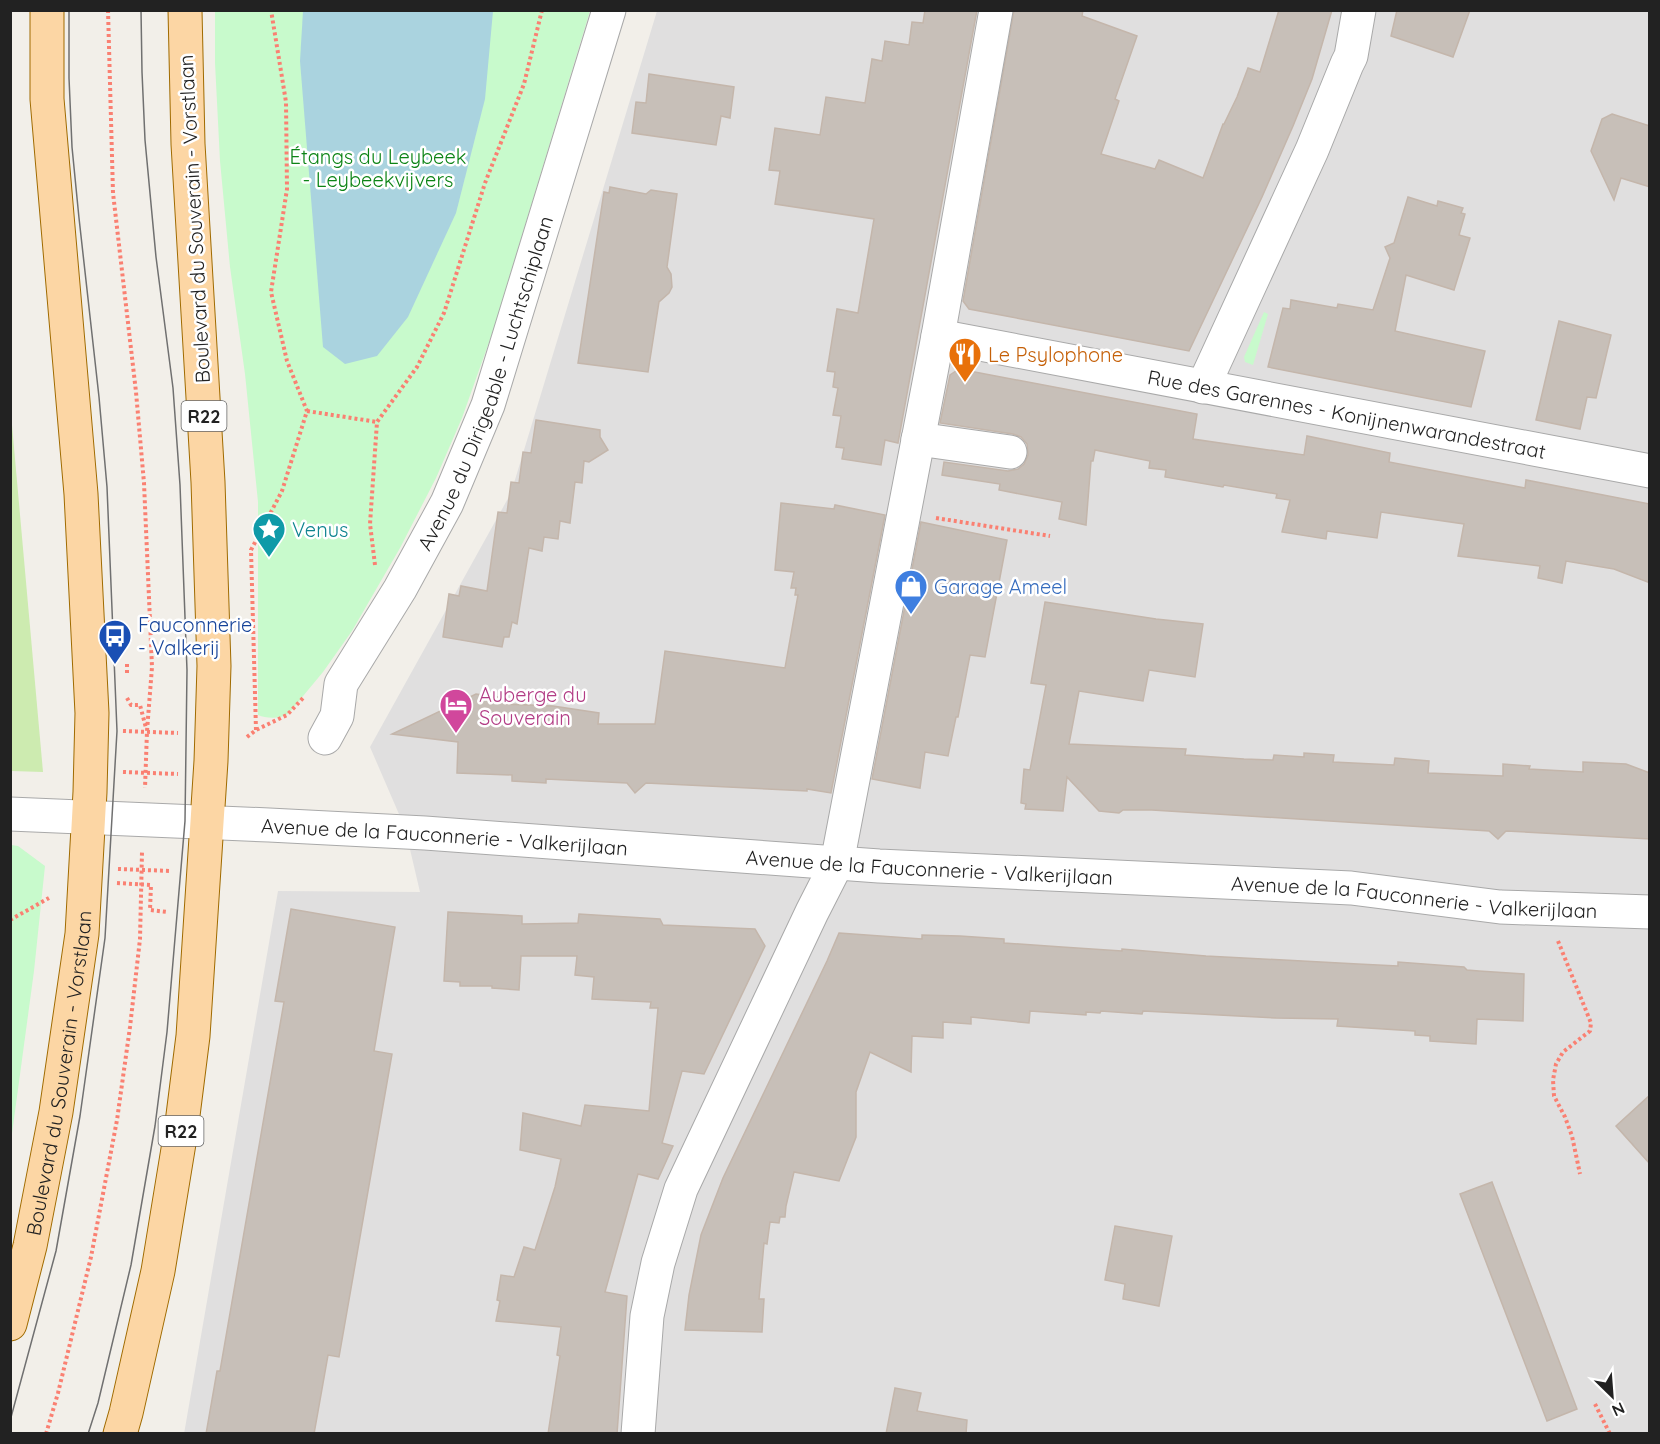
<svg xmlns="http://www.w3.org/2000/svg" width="1660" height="1444" viewBox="0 0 1660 1444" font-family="Quicksand,sans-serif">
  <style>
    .residential { fill: #e0dfdf }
    .grass { fill: #cdebb0 }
    .park { fill: #c8facc }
    .water { fill: #aad3df }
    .building { fill: #c7bfb8; stroke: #c4b6ab; stroke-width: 1.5 }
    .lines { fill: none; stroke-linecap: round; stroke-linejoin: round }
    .minor-casing { stroke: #a9a9a9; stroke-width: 35 }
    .major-casing { stroke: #a06b00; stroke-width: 35 }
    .path { stroke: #fa8072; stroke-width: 4; stroke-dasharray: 3 3; stroke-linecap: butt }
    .minor { stroke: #fff; stroke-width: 33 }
    .major { stroke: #fcd6a4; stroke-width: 33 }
    .tram { stroke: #707070; stroke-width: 1.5 }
    .labels { text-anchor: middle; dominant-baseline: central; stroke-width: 5; stroke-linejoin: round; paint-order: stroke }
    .shield { fill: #fff; stroke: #646464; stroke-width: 1.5 }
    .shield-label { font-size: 18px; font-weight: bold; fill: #222 }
    .park-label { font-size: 20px; fill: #0c8416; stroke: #fff }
    .street-label { font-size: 20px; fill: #222; stroke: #fff }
    .food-label { font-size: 20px; fill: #c56008; stroke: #fff; text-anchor: start }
    .culture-label { font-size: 20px; fill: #0d838f; stroke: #fff; text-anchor: start }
    .shop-label { font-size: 20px; fill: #366cbe; stroke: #fff; text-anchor: start }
    .transit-label { font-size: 20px; fill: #164399; stroke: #fff; text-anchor: start }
    .hotel-label { font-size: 20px; fill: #b23c85; stroke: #fff; text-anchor: start }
  </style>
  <rect width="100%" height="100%" fill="#f2efe9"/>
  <path class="residential" d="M657,11h992v1422l-1465,1 94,-543 142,1 -15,-64 -35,-81 141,-254z"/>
  <path class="grass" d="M11,414l32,358 -32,-1z"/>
  <g class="park">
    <path d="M215,11h375l-97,320 -31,87 -26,60 -36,70 -48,83 -29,41 -34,41c-8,6 -22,6 -31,2v-213l-13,-128 -15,-107 -10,-106 -5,-98z"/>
    <path d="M1264,312l4,2 -15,51 -8,-3 -1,-5z"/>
    <path d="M11,845l7,1 27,20 -11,105 -23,170z"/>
  </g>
  <path class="water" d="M303,11h190l-8,88 -29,114 -48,104 -31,39 -32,8 -22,-17 -23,-286z"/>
  <g class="building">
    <path d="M925,10h52l-79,433 -13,-3 -4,25 -39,-6 2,-11 -8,-1 5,-31 -8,-1 5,-27 -5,-1 2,-15 -8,-1 10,-62 21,4 16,-94 -99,-15 5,-33 -11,-1 6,-42 45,7 6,-38 39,6 7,-44 10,2 3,-20 24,4 3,-23 11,1z"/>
    <path d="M1014,10h69l-1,6 55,20 -22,63 4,2 -18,53 54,15 4,-9 44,18 20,-54h1l13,-27 11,-29 12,4 19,-62h53l-20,69 -19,47 -31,71 -73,154 -220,-42 -6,-8z"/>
    <path d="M1397,10h73l-17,47 -62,-21z"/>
    <path d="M649,74l85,13 -4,31 -9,-2 -5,29 -84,-12 4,-31 10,1z"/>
    <path d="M1612,114l38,12v61l-29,-9 -7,22 -23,-49 11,-32z"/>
    <path d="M610,187l36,7 5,-4 26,4 -10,73 4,7 1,13 -3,6 -10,9 -11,70 -70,-9 26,-171 5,1z"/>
    <path d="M1408,197l29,9 1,-5 25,7 -2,5 4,1 -6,21 11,3 -16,52 -48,-15 -11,56 90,20 -14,56 -203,-40 15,-59 7,1 1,-9 46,8 1,-4 35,6 17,-52 -5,-11 9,-4z"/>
    <path d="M1559,321l52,14 -15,63 -9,-1 -7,32 -44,-9z"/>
    <path d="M959,369l238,45 -4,25 111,16 3,-19 83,17 -1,9 136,26 1,-8 124,24v79l-36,-14 -48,-8 -4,22 -24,-5 2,-12 -82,-10 6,-32 -83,-12 -4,26 -50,-7 -1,8 -44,-7 8,-32 -14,-2 1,-4 -53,-9 -1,2 -58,-10 1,-7 -17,-2 1,-7 -55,-11 -2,11h-2l-5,64 -27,-6 3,-17 -63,-12 1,-6 -58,-9 2,-13 64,9 10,-2 6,-5 4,-9 -1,-11 -6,-7 -8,-3 -73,-11 10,-48z"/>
    <path d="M536,420l64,10v7l8,13 -19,12 -5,-1 -2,22 -7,-1 -5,41 -10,-2 -2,18 -14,-2 -2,14 -13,-3 -12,76 -5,-2 -3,15h-5l-2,10 -59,-10 6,-43 10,2 2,-10 26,5 11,-79 9,1 4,-31 8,1 4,-31 8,1z"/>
    <path d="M781,503l53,6 1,-4 50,10 -54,278 -24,-4v2l-161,-8 -11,10 -8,-10 -81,-4v4l-34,-2v-6l-55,-2 1,-31 -66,-8 84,-40 30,4 -1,6 48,2 46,7 -1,11h57l10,-73 120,17 13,-73h-3l1,-7h-5l3,-16 -19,-2z"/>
    <path d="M921,522l86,18 -22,117 -15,-2 -12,62h-2l-8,39 -23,-4 -5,36 -48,-9z"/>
    <path d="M1045,602l111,17 47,5 -8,53 -46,-7 -6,31 -64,-10 -10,53 117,5 -1,6 59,4 29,1 1,-5 30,2v-4l30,2 -1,7 61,3 1,-7 34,3 -1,12 75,3v-12l27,2 -1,3 54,3v-10l43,2 24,9v66l-144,-8 -8,8 -9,-8 -337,-21h-29l-4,3 -20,-2 -32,-34 -4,34 -38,-2 1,-5 -5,-1 3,-34 6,1 16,-85 -15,-2z"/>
    <path d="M291,909l104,18 -21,124 18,3 -53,303 -11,-2 -14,79h-108l11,-63h3l64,-369 -9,-1z"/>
    <path d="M448,912l74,4v8l56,-1 1,-9 81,5 3,6 92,4 10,17 -61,128 -22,-3 -20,72 11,3 -15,33 -20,-5 -33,118 22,4 -10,138h-69l12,-78 -3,-1 4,-28 -65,-6 4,-20 -3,-1 4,-25 13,2 10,-30 11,3 20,-63 6,-28 -41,-9 3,-37 58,13 4,-21 64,6 9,-103h-8l1,-6 -59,-3 2,-22 -19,-2 2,-19h-56l-2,34 -27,-2v-2h-32v-4l-16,-1z"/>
    <path d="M839,933l83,6v-4l38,1 44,3v4l58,4 60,4v-2l84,7 152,8 40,2v-4l66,5 3,3 12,1 45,3 -1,47 -46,-2 -1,25 -46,-3v-5l-15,-1v-4l-78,-5 1,-7 -62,-1 -133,-7 -1,3 -41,-3 -1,2 -14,-1v3l-56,-4 -1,12 -58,-6v7l-28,-2v16l-31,-2 -1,36 -41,-20 -14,40v45l-17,44 -45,-9 -8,34 -1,11h-5l-1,6 -9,-1 -3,22 -3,-1 -5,56h5l-2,33 -77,-2 4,-35 12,-60 22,-57 104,-217z"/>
    <path d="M1650,1095v69l-34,-38z"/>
    <path d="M1492,1182l85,227 -30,12 -87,-227z"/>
    <path d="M1115,1226l57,10 -13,70 -36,-7 2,-15 -20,-4z"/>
    <path d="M895,1388l26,5 -4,18 50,9 -1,14h-80z"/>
  </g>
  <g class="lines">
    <defs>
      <g id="minor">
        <path id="s1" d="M938,336l712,135"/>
        <path d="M1203,387l109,-237 35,-86 4,-8 8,-46"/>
        <path d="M918,439l92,13"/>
        <path id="s2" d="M325,738l12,-22 4,-32 59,-95 47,-86 41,-98 121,-395"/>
        <path id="s3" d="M10,814l259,11 156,8 454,33 472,22 149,19 150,5"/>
        <path d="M638,1434l9,-118 11,-53 23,-74 131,-277 25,-49 101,-527 58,-326"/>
      </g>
      <g id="major">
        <path id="s4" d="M10,1324l20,-78 26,-134 26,-178 8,-142 2,-79 -11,-219 -34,-395v-89"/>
        <path d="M120,1434l6,-21 32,-142 23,-140 12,-95 18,-275 3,-95 -6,-184 -20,-338 -3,-134"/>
      </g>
    </defs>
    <use href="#minor" class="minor-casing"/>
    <use href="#major" class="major-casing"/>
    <g class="path">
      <path d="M108,10l5,183 23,199 8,91 8,184 -5,64 -2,57"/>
      <path d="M307,411l70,11"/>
      <path d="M936,518l114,18"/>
      <path d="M375,565l-5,-41 7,-102 40,-55 27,-54 41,-130 39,-99 18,-74"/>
      <path d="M127,664v11"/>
      <path d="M127,698l4,7h9l6,23"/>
      <path d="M256,730l-5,-180 31,-59 25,-80 -20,-50 -16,-69 16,-103 -1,-87 -15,-92"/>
      <path d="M123,731l55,2"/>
      <path d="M247,737l9,-7 31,-15 17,-18"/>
      <path d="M123,772l55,2"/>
      <path d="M118,869l53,2"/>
      <path d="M117,883l34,2 -1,25 17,2"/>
      <path d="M10,920l39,-22"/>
      <path d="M1558,941l33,82 -1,8 -27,21 -7,12 -3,16 1,16 11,21 7,19 8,38"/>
      <path d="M1595,1404l15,30"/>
      <path d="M46,1434l12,-41 33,-136 26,-137 13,-93 10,-88 2,-87"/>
    </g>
    <use href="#minor" class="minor"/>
    <use href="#major" class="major"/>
    <g class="tram">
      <path d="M10,1421l46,-170 24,-135 25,-178 12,-207 -10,-244 -8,-90 -20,-179 -7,-71 -3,-69v-68"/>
      <path d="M88,1434l10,-31 33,-138 24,-139 12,-94 18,-211 2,-151 -7,-185 -7,-97 -17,-131 -11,-117 -3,-68 -1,-62"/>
    </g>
  </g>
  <defs>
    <symbol id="restaurant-pin" viewBox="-11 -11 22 30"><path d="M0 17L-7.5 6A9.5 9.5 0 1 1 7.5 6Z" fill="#e8710a" stroke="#fff"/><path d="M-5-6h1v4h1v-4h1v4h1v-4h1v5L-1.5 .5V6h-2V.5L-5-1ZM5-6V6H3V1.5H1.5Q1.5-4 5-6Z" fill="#fff"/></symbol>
    <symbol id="sight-pin" viewBox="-11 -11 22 30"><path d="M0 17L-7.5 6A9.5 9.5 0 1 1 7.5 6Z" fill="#0f9aa8" stroke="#fff"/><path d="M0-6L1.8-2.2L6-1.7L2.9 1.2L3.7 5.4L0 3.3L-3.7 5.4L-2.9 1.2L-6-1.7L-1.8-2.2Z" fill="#fff"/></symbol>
    <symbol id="shop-pin" viewBox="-11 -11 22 30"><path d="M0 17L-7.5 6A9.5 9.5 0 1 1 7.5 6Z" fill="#3f7fe0" stroke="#fff"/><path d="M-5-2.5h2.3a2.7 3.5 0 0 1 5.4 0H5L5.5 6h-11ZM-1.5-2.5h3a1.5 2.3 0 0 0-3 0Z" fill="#fff"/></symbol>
    <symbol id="bus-pin" viewBox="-11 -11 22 30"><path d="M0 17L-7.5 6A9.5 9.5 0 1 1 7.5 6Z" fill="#1a4fb4" stroke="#fff"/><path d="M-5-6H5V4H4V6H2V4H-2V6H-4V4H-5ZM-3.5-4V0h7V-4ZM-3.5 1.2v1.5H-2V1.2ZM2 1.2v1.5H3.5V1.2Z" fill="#fff"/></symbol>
    <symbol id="hotel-pin" viewBox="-11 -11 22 30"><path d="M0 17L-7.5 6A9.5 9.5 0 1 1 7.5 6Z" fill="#d1479c" stroke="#fff"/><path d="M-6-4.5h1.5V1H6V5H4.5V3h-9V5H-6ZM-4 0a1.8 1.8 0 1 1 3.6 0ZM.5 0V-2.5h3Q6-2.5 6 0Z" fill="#fff"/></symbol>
  </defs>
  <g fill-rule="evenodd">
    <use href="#restaurant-pin" x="946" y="335" width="38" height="52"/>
    <use href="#sight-pin" x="250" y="510" width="38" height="52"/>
    <use href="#shop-pin" x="892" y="567" width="38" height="52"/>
    <use href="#bus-pin" x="96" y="617" width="38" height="52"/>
    <use href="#hotel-pin" x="437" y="686" width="38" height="52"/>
  </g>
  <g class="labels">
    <g class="shield">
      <rect x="181.5" y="401" width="45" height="30" rx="4.5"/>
      <rect x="158.5" y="1116" width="45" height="30" rx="4.5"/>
    </g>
    <g class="shield-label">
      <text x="204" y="416">R22</text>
      <text x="181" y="1131">R22</text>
    </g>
    <g class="park-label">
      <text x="378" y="156">Étangs du Leybeek<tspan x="378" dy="23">- Leybeekvijvers</tspan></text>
    </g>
    <g class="street-label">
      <text transform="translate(194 219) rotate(-93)">Boulevard du Souverain - Vorstlaan</text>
      <text stroke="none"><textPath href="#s2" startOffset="393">Avenue du Dirigeable - Luchtschiplaan</textPath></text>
      <text stroke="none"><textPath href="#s1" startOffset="416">Rue des Garennes - Konijnenwarandestraat</textPath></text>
      <text stroke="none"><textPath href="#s3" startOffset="435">Avenue de la Fauconnerie - Valkerijlaan</textPath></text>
      <text stroke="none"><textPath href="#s3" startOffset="921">Avenue de la Fauconnerie - Valkerijlaan</textPath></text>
      <text stroke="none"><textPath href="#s3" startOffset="1407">Avenue de la Fauconnerie - Valkerijlaan</textPath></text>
      <text stroke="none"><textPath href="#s4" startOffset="256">Boulevard du Souverain - Vorstlaan</textPath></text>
    </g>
    <g class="food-label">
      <text x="988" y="354">Le Psylophone</text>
    </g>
    <g class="culture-label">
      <text x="292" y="529">Venus</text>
    </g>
    <g class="shop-label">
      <text x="934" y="586">Garage Ameel</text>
    </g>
    <g class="transit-label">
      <text x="138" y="624">Fauconnerie<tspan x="138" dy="23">- Valkerij</tspan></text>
    </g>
    <g class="hotel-label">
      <text x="479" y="694">Auberge du<tspan x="479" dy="23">Souverain</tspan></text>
    </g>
  </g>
  <rect width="1660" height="1444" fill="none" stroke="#222222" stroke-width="24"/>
  <g transform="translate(1612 1396) rotate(155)" stroke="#ffffff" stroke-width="4.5" paint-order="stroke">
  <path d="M0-4.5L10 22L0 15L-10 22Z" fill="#222222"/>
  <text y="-9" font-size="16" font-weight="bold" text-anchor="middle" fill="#222222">N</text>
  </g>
</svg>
